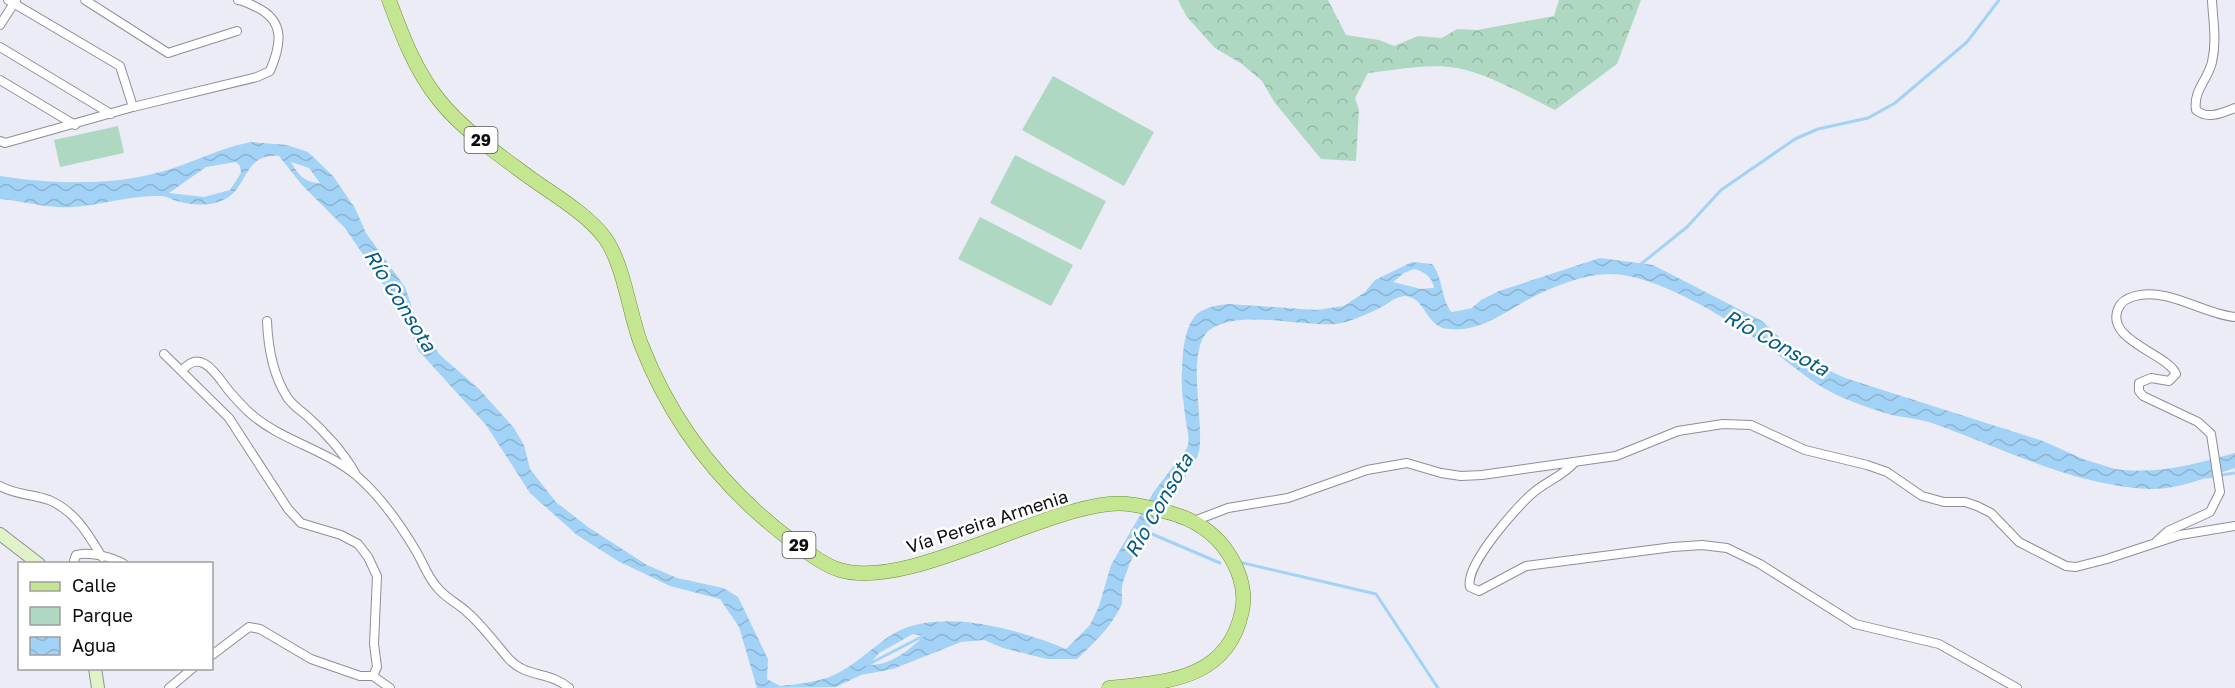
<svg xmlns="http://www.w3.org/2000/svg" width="2235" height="688" viewBox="0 0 2235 688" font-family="'Golos Text',sans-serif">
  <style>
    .green { fill: #afd8c3 }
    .forest { fill: url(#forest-crowns) }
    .water { fill: url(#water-waves); fill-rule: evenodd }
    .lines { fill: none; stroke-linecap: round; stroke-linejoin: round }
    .stream { stroke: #a2d3f6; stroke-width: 3 }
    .street-casing { stroke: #8d8f98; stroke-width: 10 }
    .secondary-casing { stroke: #8d8f98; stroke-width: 14 }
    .primary-casing { stroke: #6c8f34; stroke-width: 15 }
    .street { stroke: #fff; stroke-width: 8 }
    .secondary { stroke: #e2f2c8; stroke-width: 12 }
    .primary { stroke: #c5e691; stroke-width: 14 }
    .labels { text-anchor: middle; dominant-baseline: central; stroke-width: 5; stroke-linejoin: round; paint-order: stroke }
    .shield { fill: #fff; stroke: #565658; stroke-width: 1.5 }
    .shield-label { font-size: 16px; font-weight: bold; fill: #0d0e11 }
    .street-label { font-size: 18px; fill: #0d0e11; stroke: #fff }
    .water-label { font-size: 20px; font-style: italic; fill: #055b87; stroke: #fff }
  </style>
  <defs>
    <pattern id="forest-crowns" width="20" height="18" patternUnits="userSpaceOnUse" patternTransform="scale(1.5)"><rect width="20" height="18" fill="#afd8c3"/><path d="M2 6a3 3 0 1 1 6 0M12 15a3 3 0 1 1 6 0" fill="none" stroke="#95b8a6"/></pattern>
    <pattern id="water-waves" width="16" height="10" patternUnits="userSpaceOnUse" patternTransform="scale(1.5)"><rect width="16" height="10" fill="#a2d3f6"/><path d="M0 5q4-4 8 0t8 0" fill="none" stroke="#8ab4d2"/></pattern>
  </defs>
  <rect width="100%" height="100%" fill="#ebecf6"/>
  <g class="green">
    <path d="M1053,76l101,56 -30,54 -102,-56z"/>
    <path d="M118,126l6,27 -64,14 -6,-27z"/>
    <path d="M1015,155l91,46 -25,49 -91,-47z"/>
    <path d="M980,217l93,48 -22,41 -93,-47z"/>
  </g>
  <path class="forest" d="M1178,0h150l18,35 33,5 15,6 24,-10 24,2 15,-9 20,1 77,-14 5,-16h82l-24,64 -62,46c-31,-15 -63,-35 -98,-42 -28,-5 -61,2 -89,5l-13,25 4,12 -3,51 -35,-2 -46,-56 -13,-22 -20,-17 -27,-16 -28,-31z"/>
  <path class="water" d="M251,142l36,3 21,7 25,24 22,32 11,25 39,54 13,38 22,30 39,34 35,39 10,17 6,24 26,33 32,25 59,38 30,13 46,10 15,9 30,62 -1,20 13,7c18,-2 38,-4 54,-11 22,-10 40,-30 61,-42 46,-26 126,-3 171,16l24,-24 9,-19 12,-41 42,-72 34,-45c4,-11 -1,-21 -2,-33 -3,-24 -8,-82 12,-101 8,-7 21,-9 31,-10l88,6 28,-4 21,-14 10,-12 37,-18 20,2c12,15 8,35 21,50l14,-2 14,-12 18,-9 101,-33 53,7 109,56 40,37 43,20 198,63 40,18 32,10c42,6 80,-5 120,-16v15c-28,9 -57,22 -86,21 -74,-3 -145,-40 -214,-65 -14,-5 -29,-6 -43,-9 -20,-6 -44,-14 -63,-24 -21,-11 -41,-29 -60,-43 -37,-27 -101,-66 -146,-73 -26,-5 -62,8 -86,20 -30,14 -53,37 -88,34 -24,-1 -23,-33 -45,-33 -10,1 -17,9 -26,13 -13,6 -28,13 -42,15 -34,3 -96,-15 -125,5 -27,18 -6,93 -12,122 -3,15 -15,26 -24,38 -16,23 -34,50 -46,76 -2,7 -6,15 -7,22 -1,8 2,14 -2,21 -10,20 -27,36 -43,51h-30l-44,-11 -19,-8 -23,2 -68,27 -32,6 -25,12 -79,1 -18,-61 -19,-28 -50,-13 -52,-25 -41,-26 -47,-42 -44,-68 -68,-75 -7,-19 -21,-37 -45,-66 -43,-43 -23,-29c-39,-3 -29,37 -61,46 -13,4 -29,3 -41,-1 -6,-2 -11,-5 -17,-5 -29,-1 -58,9 -87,11 -23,2 -50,-6 -73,-8v-23c49,8 111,10 160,-4 31,-8 59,-24 91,-30zM236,162l4,4 1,7 -11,17 -26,7 -35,-4 37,-26zM291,162l18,6 11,15c-15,0 -22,-8 -29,-21zM1414,269c10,2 19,9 20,19l-13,1 -28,-7 11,-9zM913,634l11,2c-15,14 -34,30 -55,29l10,-12z"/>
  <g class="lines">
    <g class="stream">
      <path d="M1641,264l46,-37 34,-37 74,-51 23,-10 50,-11 27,-15 72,-61 32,-42"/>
      <path d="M1450,314l20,-4"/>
      <path d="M1785,343l18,15"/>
      <path d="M1183,374l1,24"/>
      <path d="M2207,477l28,-4"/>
      <path d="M1145,531l75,32"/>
      <path d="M1239,562l137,32 62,94"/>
      <path d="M867,665l58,-30"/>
    </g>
    <defs>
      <g id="street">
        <path d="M8,0l112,66 13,41"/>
        <path d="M85,0l83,53 69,-22"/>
        <path d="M2212,0c1,21 5,41 0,62 -4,18 -19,28 -16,48 12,10 26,3 39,-2"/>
        <path d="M0,25l16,-25"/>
        <path d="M0,47l111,67"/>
        <path d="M0,80l75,45"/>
        <path d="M0,141l5,2 128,-36 124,-30 13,-6c11,-26 16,-50 -14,-64 -6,-3 -11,-6 -18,-7"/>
        <path d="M267,321c1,26 6,54 20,76 5,8 13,13 20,19 17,15 37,37 48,57"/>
        <path d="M164,354l65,64 59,91 13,14 40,12 17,9 10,13 9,19 -3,68 3,23 -4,9h-13l-49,-17 -51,-30 -11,-2 -37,28"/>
        <path d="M182,371c19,-25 36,6 47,20 7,8 14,16 22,23 31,27 74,35 106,62 23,20 43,48 59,75 7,12 11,24 20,35 9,12 20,16 31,26 16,14 28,31 42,47 17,19 41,12 60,29"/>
        <path d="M1575,462c-12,14 -28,19 -41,30 -17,14 -70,74 -64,95l9,4 47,-25 147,-19 29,-2 25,3 33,16 95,60 84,20 78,44"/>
        <path d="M0,486c15,9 33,8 49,14 26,11 39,34 53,57"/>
        <path d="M1194,521l34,-13 60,-10 79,-28 40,-7 34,10 20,3 21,-1 134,-19 62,-25 45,-7 28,1 54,25 62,15 20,7 35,24 22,6h21l12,4 14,7 28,29 47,24 10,1 31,-8 73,-24 55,-9"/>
        <path d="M2157,541l11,-10 42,-19 10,-20 -9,-58 -13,-12 -55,-26 -4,-5v-8l12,-5 18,3 7,-7c-8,-20 -71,-34 -58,-65 3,-8 9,-11 17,-13 33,-9 68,18 100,21"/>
        <path d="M73,564l3,-9c13,-4 36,2 48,9"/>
        <path d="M373,676l17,12"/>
        <path d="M169,688l24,-20"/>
      </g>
      <g id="secondary">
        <path d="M0,534l39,30"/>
        <path d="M95,668l3,20"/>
      </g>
      <path id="primary" d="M389,0c13,35 26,70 50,100 24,30 59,54 90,77 25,18 57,36 76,61 19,27 24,74 36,106 31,80 83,146 151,197 14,10 31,24 48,29 66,20 193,-58 269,-66 16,-2 33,2 49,6 26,5 48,15 65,36 14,18 24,42 19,65 -14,69 -76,71 -133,77"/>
    </defs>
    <use href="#street" class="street-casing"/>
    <use href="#secondary" class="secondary-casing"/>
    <use href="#primary" class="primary-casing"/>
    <use href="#street" class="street"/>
    <use href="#secondary" class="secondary"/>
    <use href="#primary" class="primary"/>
  </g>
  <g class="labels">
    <g class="shield">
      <rect x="464.5" y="127" width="33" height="26" rx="4.5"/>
      <rect x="782.5" y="532" width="33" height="26" rx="4.5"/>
    </g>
    <g class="shield-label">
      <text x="481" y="140">29</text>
      <text x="799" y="545">29</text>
    </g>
    <g class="street-label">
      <text transform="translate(987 521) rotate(-18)">Vía Pereira Armenia</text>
    </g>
    <g class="water-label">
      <text transform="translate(401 300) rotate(58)">Río Consota</text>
      <text transform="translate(1777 342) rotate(29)">Río Consota</text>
      <text transform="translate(1158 505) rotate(-60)">Río Consota</text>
    </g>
  </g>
  <rect x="18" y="562" width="195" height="108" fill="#ffffff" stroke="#9e9fa0" stroke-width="1.5"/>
  <rect x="30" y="582" width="30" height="9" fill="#c5e691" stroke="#9e9fa0" stroke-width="1.5"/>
  <text x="72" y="592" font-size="18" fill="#0d0e11">Calle</text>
  <rect x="30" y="607" width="30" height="18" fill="#afd8c3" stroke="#9e9fa0" stroke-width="1.5"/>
  <text x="72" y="622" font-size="18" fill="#0d0e11">Parque</text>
  <rect x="30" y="637" width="30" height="18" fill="url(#water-waves)" stroke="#9e9fa0" stroke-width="1.5"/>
  <text x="72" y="652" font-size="18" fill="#0d0e11">Agua</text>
</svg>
